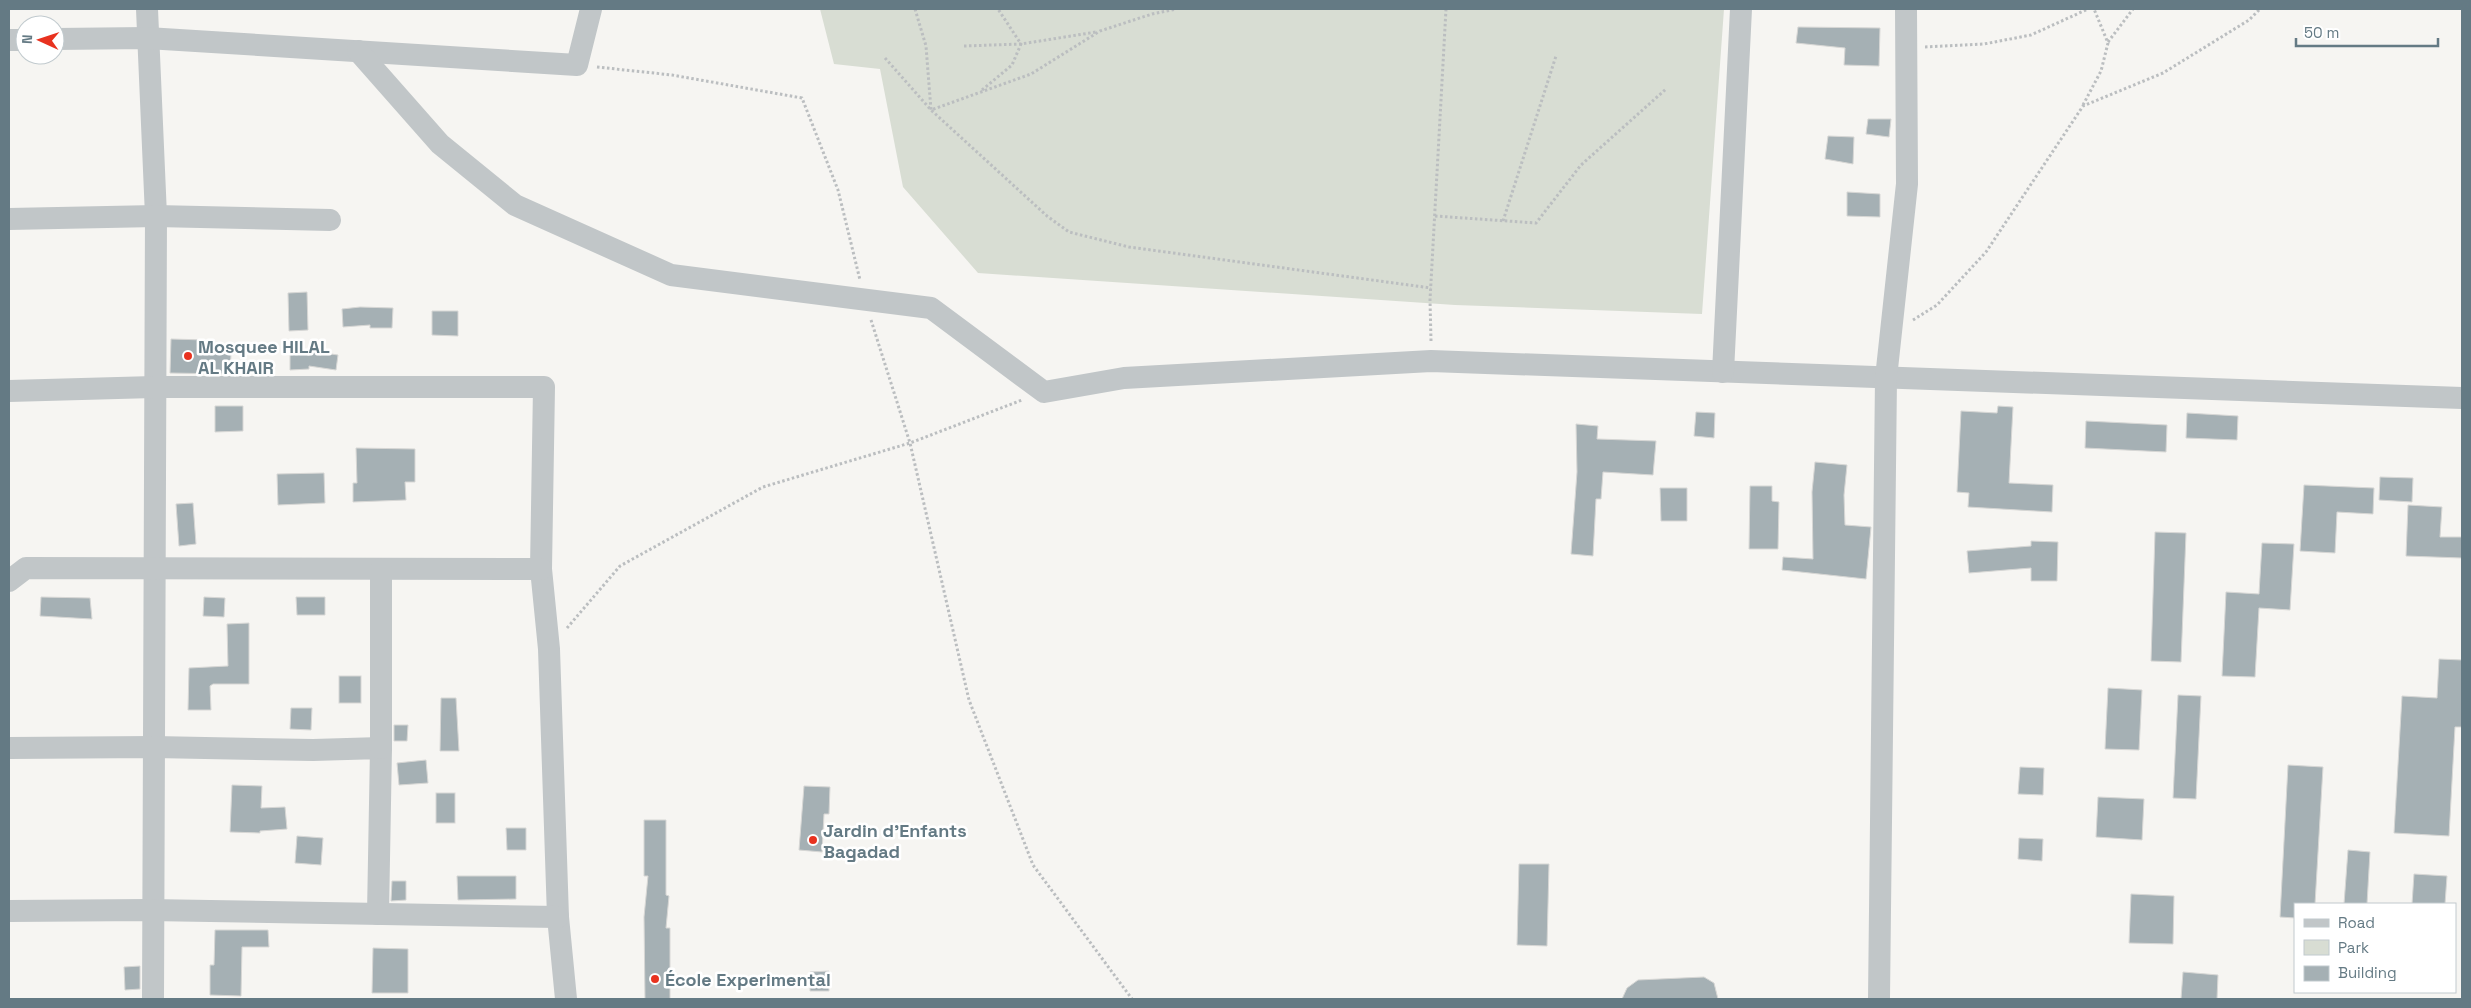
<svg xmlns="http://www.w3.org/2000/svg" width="2471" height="1008" viewBox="0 0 2471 1008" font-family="'Space Grotesk',sans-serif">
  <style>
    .green { fill: #d8ddd3 }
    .building { fill: #a5b0b4; stroke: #d7d7d5 }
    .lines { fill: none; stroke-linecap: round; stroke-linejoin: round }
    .path { stroke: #bbbec0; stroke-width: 3; stroke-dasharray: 2.5 2.5; stroke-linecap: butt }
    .minor { stroke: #c1c6c8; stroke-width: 22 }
    .poi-dot { fill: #e8321f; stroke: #fff; stroke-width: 2 }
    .labels { text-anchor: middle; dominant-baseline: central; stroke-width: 5; stroke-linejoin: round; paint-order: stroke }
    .poi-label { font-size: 18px; font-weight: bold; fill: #647a84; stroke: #fff; text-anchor: start }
  </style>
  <rect width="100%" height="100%" fill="#f6f5f2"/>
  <path class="green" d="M820,9h904l-22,305 -247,-9 -477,-32 -75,-86 -23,-118 -46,-5z"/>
  <g class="building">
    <path d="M1798,27l82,1 -1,38 -35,-1 1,-17 -49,-5z"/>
    <path d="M1868,119h23l-2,18 -23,-3z"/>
    <path d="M1828,136l26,1 -1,27 -28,-5z"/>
    <path d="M1847,192l33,2v23l-33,-1z"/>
    <path d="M307,292l1,38 -19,1 -1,-38z"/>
    <path d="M360,307l33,1 -1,20h-22v-3l-27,2 -1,-18z"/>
    <path d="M432,311h26v25l-26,-1z"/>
    <path d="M171,339l34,1v13l26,1 -1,20 -60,-1z"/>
    <path d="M290,348l48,7 -2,15 -27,-4v3l-19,1z"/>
    <path d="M215,406h28v25l-28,1z"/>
    <path d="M1998,406l15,1 -4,76 44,2 -1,27 -84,-5 1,-14 -12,-1 4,-81 36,2z"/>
    <path d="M1696,412l19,1 -1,25 -20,-2z"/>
    <path d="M2187,413l51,3 -1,24 -51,-2z"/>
    <path d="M2086,421l81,4 -1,27 -81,-4z"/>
    <path d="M1576,424l22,2 -1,13 59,2 -3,34 -50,-3 -2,27h-5l-3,57 -22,-2 6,-82z"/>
    <path d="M356,448l59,1v33h-10l1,18 -53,2v-19h4z"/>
    <path d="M1815,462l32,3 -3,30 1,30 26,2 -5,52 -84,-9 1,-13 30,2 -1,-67z"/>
    <path d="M324,473l1,30 -47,2 -1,-31z"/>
    <path d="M2380,477l33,1 -1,24 -33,-2z"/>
    <path d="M2304,485l70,3 -1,26 -36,-2 -2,41 -35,-2z"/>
    <path d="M1750,486h22v15l7,1 -1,47h-29z"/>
    <path d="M1660,488h27v33h-26z"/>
    <path d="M193,503l3,41 -17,2 -3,-42z"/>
    <path d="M2408,505l34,2 -2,30h22v21l-56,-2z"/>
    <path d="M2155,532l31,1 -5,129 -30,-1z"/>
    <path d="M2031,541l27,1 -1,39h-26v-13l-62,5 -2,-22 64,-5z"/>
    <path d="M2262,543l32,1 -4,66 -31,-2 -4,69 -33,-1 4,-84 33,2z"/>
    <path d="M41,597l49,1 2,21 -52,-3z"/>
    <path d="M204,597l21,1 -1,19 -21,-1z"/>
    <path d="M296,597h29v18h-28z"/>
    <path d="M249,623v61h-36l-3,2 1,24h-23l1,-42 39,-2 -1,-42z"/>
    <path d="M2439,659l23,1v67h-7l-6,109 -55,-3 8,-137 35,2z"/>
    <rect x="339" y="676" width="22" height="27"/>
    <path d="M2108,688l34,2 -3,60 -34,-1z"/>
    <path d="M2178,695l23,1 -5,103 -23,-1z"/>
    <path d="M441,698h15l3,53h-19z"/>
    <path d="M291,708h21l-1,22 -21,-1z"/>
    <path d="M394,725h14l-1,16h-13z"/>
    <path d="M426,760l2,23 -29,2 -2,-22z"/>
    <path d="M2288,765l35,2 -8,137h-20v14l-15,-1z"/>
    <path d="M2020,767l24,1 -1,27 -25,-1z"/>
    <path d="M232,785l30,1 -1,22 24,-1 2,22 -27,2v2l-30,-1z"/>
    <path d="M804,786l26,1 -1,27h-5l-2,38 -23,-2z"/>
    <rect x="436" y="793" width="19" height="30"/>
    <path d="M2098,797l46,2 -2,41 -46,-3z"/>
    <path d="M644,820h22v75l3,1 -3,32h4v71h-25l-1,-82 4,-41h-4z"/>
    <path d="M506,828h20v22h-19z"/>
    <path d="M297,836l26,2 -2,27 -26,-2z"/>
    <path d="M2019,838l24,1 -1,22 -24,-2z"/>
    <path d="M2348,850l22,2 -3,52h-23z"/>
    <path d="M1519,864h30l-2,82 -30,-1z"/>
    <path d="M2414,874l33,2 -2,28h-33z"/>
    <path d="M457,876h59v23l-58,1z"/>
    <path d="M392,881h14v19l-15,1z"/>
    <path d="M2131,894l43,2 -1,48 -44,-1z"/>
    <path d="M215,930h53l1,17h-27l-1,49 -31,-1v-30h4z"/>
    <path d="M373,948l35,1v44h-36z"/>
    <path d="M140,966v23l-15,1 -1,-23z"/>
    <path d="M829,971v20h-19v-19z"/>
    <path d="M2183,972l35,3 -1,24h-36z"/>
    <path d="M1704,977l10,6 4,16h-96l5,-11 11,-8z"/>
  </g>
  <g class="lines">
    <g class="path">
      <path d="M915,9l11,37 5,64 100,-36 69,-43 52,-17 24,-5"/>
      <path d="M2108,42l25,-33"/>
      <path d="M964,46l57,-2 75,-12"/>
      <path d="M1925,47l59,-3 47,-9 57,-26"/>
      <path d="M885,58l46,52 116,106 22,16 60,15 302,41"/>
      <path d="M597,67l75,8 130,23 36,92 22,90"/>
      <path d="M982,90l30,-25 9,-21 -23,-35"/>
      <path d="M2083,105l18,-34 7,-28 -14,-34"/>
      <path d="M1435,216l101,7 45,-58 85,-76"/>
      <path d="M1503,221l53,-165"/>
      <path d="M871,320l39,123 59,257 64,165 99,134"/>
      <path d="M1913,320l24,-15 49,-53 97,-146 80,-33 86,-53 11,-11"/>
      <path d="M1431,341l-1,-41 16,-291"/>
      <path d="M567,628l53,-62 143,-79 147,-44 112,-43"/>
    </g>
    <g class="minor">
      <path d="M147,9l9,207 -3,783"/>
      <path d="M55,39l92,-1 430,27 14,-56"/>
      <path d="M9,40h16"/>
      <path d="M358,51l82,93 75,61 156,70 260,33 113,84 80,-14 307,-17 1031,37"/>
      <path d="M9,219l147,-3 174,4"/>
      <path d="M1723,372l18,-363"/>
      <path d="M9,391l145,-4h390l-3,182 8,80 9,268 8,82"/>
      <path d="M9,581l17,-13 515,1"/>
      <path d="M9,748l145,-1 159,3 68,-2 -3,166"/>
      <path d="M381,748v-179"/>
      <path d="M9,911l140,-1 409,7"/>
      <path d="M1879,999l7,-621 21,-194 -1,-175"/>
    </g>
  </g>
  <g class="poi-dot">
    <circle cx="188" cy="356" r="5"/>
    <circle cx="813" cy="840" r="5"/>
    <circle cx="655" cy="979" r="5"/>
  </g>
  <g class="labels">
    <g class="poi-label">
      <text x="198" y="346">Mosquee HILAL<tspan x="198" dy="21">AL KHAIR</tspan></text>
      <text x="823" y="830">Jardin d’Enfants<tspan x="823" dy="21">Bagadad</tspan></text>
      <text x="665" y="979">École Experimental</text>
    </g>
  </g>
  <rect width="2471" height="1008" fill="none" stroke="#647a84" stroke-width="20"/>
  <rect x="2294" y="903" width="162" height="90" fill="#ffffff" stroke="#c1cace"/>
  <rect x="2304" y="919" width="25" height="8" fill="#c1c6c8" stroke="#c1cace"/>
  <text x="2338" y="928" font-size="15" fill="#647a84">Road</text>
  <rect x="2304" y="940" width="25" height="15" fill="#d8ddd3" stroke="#c1cace"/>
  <text x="2338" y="953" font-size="15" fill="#647a84">Park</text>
  <rect x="2304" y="966" width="25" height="15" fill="#a5b0b4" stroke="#c1cace"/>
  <text x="2338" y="978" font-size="15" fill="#647a84">Building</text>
  <g transform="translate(40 40) rotate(273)"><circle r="24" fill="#ffffff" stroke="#c1cace"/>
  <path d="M0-4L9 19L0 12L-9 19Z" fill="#e8321f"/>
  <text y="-8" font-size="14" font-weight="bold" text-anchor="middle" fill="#647a84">N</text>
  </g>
  <path d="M2296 38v8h142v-8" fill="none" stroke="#647a84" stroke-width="2.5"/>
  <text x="2304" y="38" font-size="15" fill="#647a84" stroke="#ffffff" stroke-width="4" paint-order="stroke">50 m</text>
</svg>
